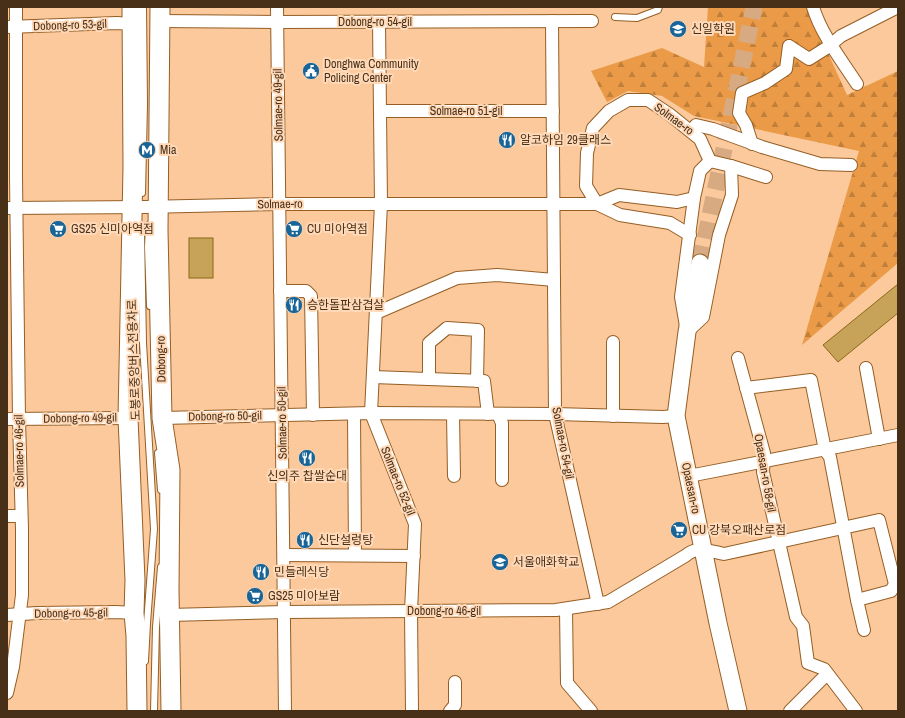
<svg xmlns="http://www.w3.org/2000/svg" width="905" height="718" viewBox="0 0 905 718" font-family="'Archivo Narrow','Noto Sans KR',sans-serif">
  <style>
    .forest { fill: url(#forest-firs) }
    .building { fill: #c7a359; stroke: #8a6817 }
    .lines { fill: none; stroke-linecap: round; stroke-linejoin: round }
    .secondary-tunnel { stroke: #d7aa82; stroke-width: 17; stroke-dasharray: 17 8; stroke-linecap: butt }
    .lane-casing { stroke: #955e24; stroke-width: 8 }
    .street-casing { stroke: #955e24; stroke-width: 14 }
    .secondary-casing { stroke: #955e24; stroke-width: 19 }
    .primary-casing { stroke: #955e24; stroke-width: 21 }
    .lane { stroke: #fff; stroke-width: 6 }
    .street { stroke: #fff; stroke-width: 12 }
    .secondary { stroke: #fff; stroke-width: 17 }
    .primary { stroke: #fff; stroke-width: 19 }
    .labels { text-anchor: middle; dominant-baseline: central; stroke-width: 4; stroke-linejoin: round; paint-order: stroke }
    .street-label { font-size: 12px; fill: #483018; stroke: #ffd9b8 }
    .poi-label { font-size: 12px; fill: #483018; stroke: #ffd9b8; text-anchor: start }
  </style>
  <defs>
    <pattern id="forest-firs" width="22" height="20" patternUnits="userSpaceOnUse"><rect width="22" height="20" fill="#eb9b47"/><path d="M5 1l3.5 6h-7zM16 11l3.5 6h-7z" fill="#c07f3a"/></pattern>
  </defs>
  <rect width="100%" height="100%" fill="#fbc99c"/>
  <path class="forest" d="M708,7h99l40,88 51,-24v192l-96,82 57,-194 -165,-35 -32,-20 -34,-5 -21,11 -16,-31 71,-23 42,19z"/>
  <g class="building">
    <rect x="189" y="238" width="24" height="40"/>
    <path d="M898,284v29l-60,49 -15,-17z"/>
  </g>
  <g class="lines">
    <path class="secondary-tunnel" d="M700,263l54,-256"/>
    <defs>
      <g id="lane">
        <path d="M615,17l22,1 21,-8 1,-3"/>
        <path d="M142,193l2,-89 -1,-97"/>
        <path d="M149,225l-1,22 2,59"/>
        <path d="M141,232l2,111 11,186 -7,94 -2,38"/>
        <path d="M158,453l3,37"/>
        <path d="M154,711l2,-84 5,-60"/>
      </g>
      <g id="street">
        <path d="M277,7l8,704"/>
        <path d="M813,7c8,27 29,54 44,77"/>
        <path d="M159,21l118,1 315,-1"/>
        <path d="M552,21l3,393 43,190"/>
        <path d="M379,22l2,182 -10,209 44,111 -4,87 1,100"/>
        <path d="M7,27l110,-4 15,1"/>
        <path d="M380,111h173"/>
        <path d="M691,131l5,-6 17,4 49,18 58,17 31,1"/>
        <path d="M752,144l-6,-19 -7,-12 3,-20 23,-10 21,-14 3,-23 20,13 19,-12 13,-11 57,-29"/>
        <path d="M710,161l21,5 1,29 -13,40 -16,82 -16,15 -6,-35 13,-99 6,-27z"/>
        <path d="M731,166l35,11"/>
        <path d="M7,208l137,-1 135,-3h318l22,-9 58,7 17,-4"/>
        <path d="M690,235l-20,-12 -50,-8 -23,-11 -11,-18 1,-33 6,-25 16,-17 19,-11h20l21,14 31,25 10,22"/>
        <path d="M280,291h26l5,5 2,119"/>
        <path d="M376,313l81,-35 40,-3 57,5"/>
        <path d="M613,342v74"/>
        <path d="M738,358l26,95 -1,19 33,145 7,9 5,37 16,6 32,42"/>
        <path d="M866,368l13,71"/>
        <path d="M373,377l111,4 4,33"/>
        <path d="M429,379v-36l18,-15 31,2 -1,51"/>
        <path d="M746,388l65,-8 14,70 5,7 27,143 7,30"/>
        <path d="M354,414l1,141"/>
        <path d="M453,414l1,62"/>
        <path d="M498,414l4,9v57"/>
        <path d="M162,418l209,-5 184,1 108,3 13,-1"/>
        <path d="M7,419l121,-1"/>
        <path d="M689,476l209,-41"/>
        <path d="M7,516h14"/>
        <path d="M284,555l130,1"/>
        <path d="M566,609l1,74 24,28"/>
        <path d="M7,615l30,-2 79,-1 18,1"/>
        <path d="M169,615l116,-3 271,-2 52,-8 77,-46c12,-11 25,-5 39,-2l155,-34 16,64 -4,7 -34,9"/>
        <path d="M7,693l6,-26 9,-72v-66l-3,-110 -3,-242v-170"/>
        <path d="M450,711l5,-6v-23"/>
        <path d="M790,711l37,-37"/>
      </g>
      <path id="secondary" d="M700,263l-13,69 -11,84 42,207 20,88"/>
      <g id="primary">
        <path d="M132,7l1,160 -5,251 7,162 -1,33 2,23 1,75"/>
        <path d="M160,7l-2,223 4,188 8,52 -1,120 2,121"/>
      </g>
    </defs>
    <use href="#lane" class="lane-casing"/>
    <use href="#street" class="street-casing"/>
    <use href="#secondary" class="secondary-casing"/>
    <use href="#primary" class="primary-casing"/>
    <use href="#lane" class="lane"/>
    <use href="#street" class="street"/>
    <use href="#secondary" class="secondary"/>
    <use href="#primary" class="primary"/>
  </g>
  <defs>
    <symbol id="school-disc" viewBox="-11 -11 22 22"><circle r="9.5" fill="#196598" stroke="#ffd9b8"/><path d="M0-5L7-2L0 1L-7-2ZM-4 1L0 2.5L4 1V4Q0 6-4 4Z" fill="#fff"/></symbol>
    <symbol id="civic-disc" viewBox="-11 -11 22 22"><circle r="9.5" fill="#196598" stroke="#ffd9b8"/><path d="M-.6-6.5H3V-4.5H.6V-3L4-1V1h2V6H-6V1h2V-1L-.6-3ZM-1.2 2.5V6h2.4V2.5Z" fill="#fff"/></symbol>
    <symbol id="restaurant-disc" viewBox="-11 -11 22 22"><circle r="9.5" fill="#196598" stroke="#ffd9b8"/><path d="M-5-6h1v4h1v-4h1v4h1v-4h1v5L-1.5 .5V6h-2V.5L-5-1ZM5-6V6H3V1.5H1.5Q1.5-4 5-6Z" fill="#fff"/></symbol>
    <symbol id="metro-disc" viewBox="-11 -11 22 22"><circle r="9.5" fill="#196598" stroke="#ffd9b8"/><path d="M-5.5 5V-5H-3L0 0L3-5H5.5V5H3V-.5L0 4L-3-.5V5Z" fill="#fff"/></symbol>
    <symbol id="supermarket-disc" viewBox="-11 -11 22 22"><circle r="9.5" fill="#196598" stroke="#ffd9b8"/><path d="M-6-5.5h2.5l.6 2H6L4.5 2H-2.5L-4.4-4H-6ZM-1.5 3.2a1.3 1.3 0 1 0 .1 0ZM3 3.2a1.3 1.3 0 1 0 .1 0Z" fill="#fff"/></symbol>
  </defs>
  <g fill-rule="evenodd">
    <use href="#school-disc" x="668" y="19" width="20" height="20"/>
    <use href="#civic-disc" x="301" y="61" width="20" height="20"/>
    <use href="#restaurant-disc" x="497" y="130" width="20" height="20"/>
    <use href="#metro-disc" x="137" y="140" width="20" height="20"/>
    <use href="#supermarket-disc" x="48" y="219" width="20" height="20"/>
    <use href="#supermarket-disc" x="284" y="219" width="20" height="20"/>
    <use href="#restaurant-disc" x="284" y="295" width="20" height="20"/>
    <use href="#restaurant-disc" x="297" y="448" width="20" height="20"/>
    <use href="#supermarket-disc" x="669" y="520" width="20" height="20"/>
    <use href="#restaurant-disc" x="295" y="530" width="20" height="20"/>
    <use href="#school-disc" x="490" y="552" width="20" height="20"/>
    <use href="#restaurant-disc" x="251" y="562" width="20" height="20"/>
    <use href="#supermarket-disc" x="245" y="586" width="20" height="20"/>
  </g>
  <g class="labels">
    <g class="street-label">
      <text x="375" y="22">Dobong-ro 54-gil</text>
      <text transform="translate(70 25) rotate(-2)">Dobong-ro 53-gil</text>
      <text transform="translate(278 105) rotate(-91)">Solmae-ro 49-gil</text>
      <text x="466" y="111">Solmae-ro 51-gil</text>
      <text transform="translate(674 119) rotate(36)">Solmae-ro</text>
      <text transform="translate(280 204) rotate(-1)">Solmae-ro</text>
      <text transform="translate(161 359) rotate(-91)">Dobong-ro</text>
      <text transform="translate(134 360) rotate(-92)">도봉로중앙버스전용차로</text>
      <text transform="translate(225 416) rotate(-1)">Dobong-ro 50-gil</text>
      <text transform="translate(80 418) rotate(-1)">Dobong-ro 49-gil</text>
      <text transform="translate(282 423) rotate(-91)">Solmae-ro 50-gil</text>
      <text transform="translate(563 443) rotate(79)">Solmae-ro 54-gil</text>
      <text transform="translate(19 451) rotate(-91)">Solmae-ro 46-gil</text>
      <text transform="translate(765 473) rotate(80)">Opaesan-ro 58-gil</text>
      <text transform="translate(398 481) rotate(68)">Solmae-ro 52-gil</text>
      <text transform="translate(691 488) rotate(78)">Opaesan-ro</text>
      <text x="444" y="611">Dobong-ro 46-gil</text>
      <text transform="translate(71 613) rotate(-1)">Dobong-ro 45-gil</text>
    </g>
    <g class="poi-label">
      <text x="691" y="29">신일학원</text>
      <text x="324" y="64">Donghwa Community<tspan x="324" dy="14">Policing Center</tspan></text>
      <text x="520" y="140">알코하임 29클래스</text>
      <text x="160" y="150">Mia</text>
      <text x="71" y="229">GS25 신미아역점</text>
      <text x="307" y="229">CU 미아역점</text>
      <text x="307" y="305">승한돌판삼겹살</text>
      <text x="307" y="476" text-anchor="middle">신의주 찹쌀순대</text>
      <text x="692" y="530">CU 강북오패산로점</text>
      <text x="318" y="540">신단설렁탕</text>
      <text x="513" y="562">서울애화학교</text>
      <text x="274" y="572">민들레식당</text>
      <text x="268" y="596">GS25 미아보람</text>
    </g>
  </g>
  <rect width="905" height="718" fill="none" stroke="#483018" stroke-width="16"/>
</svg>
